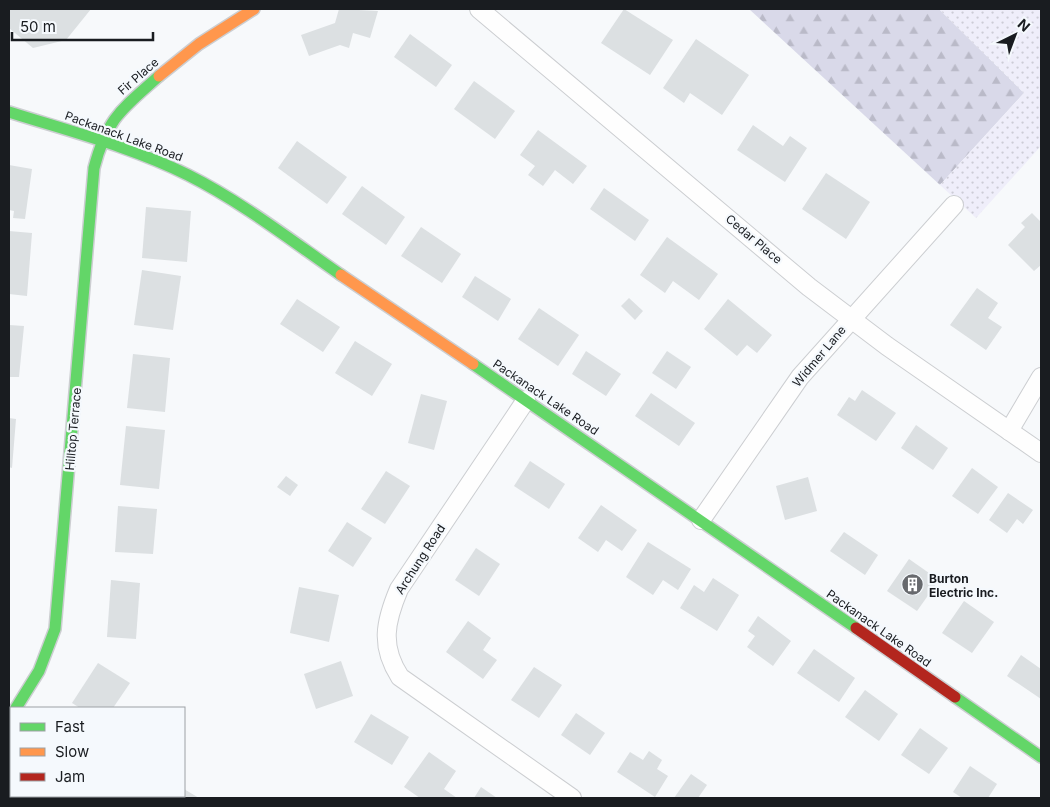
<svg xmlns="http://www.w3.org/2000/svg" width="1050" height="807" viewBox="0 0 1050 807" font-family="Inter,sans-serif">
  <style>
    .forest { fill: url(#forest-firs) }
    .park { fill: url(#park-dots) }
    .building { fill: #dce0e2 }
    .lines { fill: none; stroke-linecap: round; stroke-linejoin: round }
    .street-casing { stroke: #ccced1; stroke-width: 20 }
    .fast-casing { stroke: #ccced1; stroke-width: 14 }
    .slow-casing { stroke: #ccced1; stroke-width: 14 }
    .jam-casing { stroke: #ccced1; stroke-width: 14 }
    .street { stroke: #fefefe; stroke-width: 18 }
    .fast { stroke: #63d668; stroke-width: 11 }
    .slow { stroke: #ff974d; stroke-width: 11 }
    .jam { stroke: #b3261e; stroke-width: 11 }
    .labels { text-anchor: middle; dominant-baseline: central; stroke-width: 4.5; stroke-linejoin: round; paint-order: stroke }
    .street-label { font-size: 12px; fill: #191c20; stroke: #f5f9fd }
    .poi-label { font-size: 12px; font-weight: bold; fill: #191c20; stroke: #f5f9fd; text-anchor: start }
  </style>
  <defs>
    <pattern id="forest-firs" width="22" height="20" patternUnits="userSpaceOnUse" patternTransform="scale(1.25)"><rect width="22" height="20" fill="#d9d9e9"/><path d="M5 1l3.5 6h-7zM16 11l3.5 6h-7z" fill="#babac8"/></pattern>
    <pattern id="park-dots" width="8" height="8" patternUnits="userSpaceOnUse" patternTransform="scale(1.25)"><rect width="8" height="8" fill="#efeefa"/><path d="M2 2h.1M6 6h.1" fill="none" stroke="#ccccd6" stroke-width="1.8" stroke-linecap="round"/></pattern>
  </defs>
  <rect width="100%" height="100%" fill="#f7f9fb"/>
  <path class="forest" d="M749,9h190l85,84 -84,92z"/>
  <path class="park" d="M939,9h102v137l-65,72 -36,-33 84,-92z"/>
  <g class="building">
    <path d="M9,9h82l-25,31 -33,8 -24,-20z"/>
    <path d="M339,9l39,2 -8,27 -17,-5 -4,15 -9,-3 -31,11 -8,-21 34,-12z"/>
    <path d="M624,9l49,31 -23,35 -49,-32z"/>
    <path d="M410,34l42,31 -16,22 -42,-30z"/>
    <path d="M696,39l53,36 -27,40 -32,-22 -6,10 -21,-15z"/>
    <path d="M474,81l41,30 -20,28 -41,-30z"/>
    <path d="M753,125l30,21 7,-10 17,12 -22,34 -48,-32z"/>
    <path d="M538,130l49,36 -14,18 -18,-14 -12,16 -15,-11 7,-9 -15,-11z"/>
    <path d="M297,141l50,36 -20,27 -49,-36z"/>
    <path d="M9,165l23,4 -7,50 -12,-1 1,-7 -5,-1z"/>
    <path d="M826,173l44,29 -24,37 -44,-30z"/>
    <path d="M362,186l43,31 -19,28 -44,-31z"/>
    <path d="M604,188l45,32 -14,21 -45,-32z"/>
    <path d="M146,207l45,4 -4,51 -45,-4z"/>
    <path d="M1032,213l9,9v43l-7,6 -26,-26 17,-18 -4,-4z"/>
    <path d="M421,227l40,27 -19,29 -41,-27z"/>
    <path d="M9,231l23,2 -5,63 -18,-2z"/>
    <path d="M667,237l51,37 -19,26 -26,-19 -8,12 -25,-18z"/>
    <path d="M142,270l39,6 -8,54 -39,-5z"/>
    <path d="M475,276l36,23 -13,22 -36,-24z"/>
    <path d="M977,288l21,15 -10,15 14,9 -16,23 -36,-25z"/>
    <path d="M629,298l14,13 -8,9 -14,-14z"/>
    <path d="M297,299l43,28 -17,25 -43,-28z"/>
    <path d="M728,299l44,36 -15,18 -10,-8 -10,11 -33,-27z"/>
    <path d="M539,308l40,27 -21,31 -40,-27z"/>
    <path d="M9,325l15,1 -5,51h-10z"/>
    <path d="M355,341l37,23 -20,32 -37,-23z"/>
    <path d="M586,351l35,23 -15,22 -34,-22z"/>
    <path d="M667,351l24,16 -15,22 -24,-16z"/>
    <path d="M133,354l37,4 -5,54 -38,-4z"/>
    <path d="M862,390l34,23 -20,28 -39,-26 12,-18 6,4z"/>
    <path d="M651,393l44,30 -16,23 -44,-30z"/>
    <path d="M421,394l26,7 -13,49 -26,-7z"/>
    <path d="M9,418l7,1 -4,49 -3,-1z"/>
    <path d="M916,425l32,23 -15,22 -32,-22z"/>
    <path d="M126,426l39,4 -6,59 -39,-4z"/>
    <path d="M530,461l35,23 -16,25 -35,-23z"/>
    <path d="M972,468l26,19 -20,27 -26,-18z"/>
    <path d="M386,471l24,15 -25,38 -24,-15z"/>
    <path d="M286,476l12,9 -8,11 -13,-9z"/>
    <path d="M808,477l9,34 -32,9 -9,-34z"/>
    <path d="M1008,493l25,17 -10,14 -6,-5 -10,14 -18,-13z"/>
    <path d="M601,505l36,25 -15,21 -16,-11 -8,12 -20,-14z"/>
    <path d="M118,506l39,3 -4,45 -38,-2z"/>
    <path d="M347,522l25,16 -19,29 -25,-16z"/>
    <path d="M844,532l34,23 -13,20 -35,-24z"/>
    <path d="M648,542l43,27 -13,21 -15,-10 -10,15 -27,-18z"/>
    <path d="M476,548l24,16 -21,32 -24,-16z"/>
    <path d="M909,559l30,21 -22,31 -30,-20z"/>
    <path d="M713,578l26,17 -22,36 -37,-23 14,-23 10,7z"/>
    <path d="M111,580l29,3 -4,56 -29,-2z"/>
    <path d="M299,587l40,8 -10,47 -39,-9z"/>
    <path d="M964,601l30,21 -22,31 -30,-20z"/>
    <path d="M758,616l33,25 -18,25 -26,-19 8,-11 -7,-5z"/>
    <path d="M468,621l23,17 -8,12 14,10 -14,19 -37,-27z"/>
    <path d="M814,649l41,29 -16,24 -42,-29z"/>
    <path d="M1021,655l20,14v30l-34,-23z"/>
    <path d="M341,661l12,35 -37,13 -12,-35z"/>
    <path d="M98,663l32,20 -17,25h-33l-8,-5z"/>
    <path d="M534,667l28,18 -23,33 -28,-18z"/>
    <path d="M865,690l33,24 -19,27 -34,-24z"/>
    <path d="M576,713l29,20 -15,22 -29,-20z"/>
    <path d="M371,714l38,23 -17,28 -38,-23z"/>
    <path d="M920,728l28,20 -19,26 -28,-19z"/>
    <path d="M649,751l13,9 -5,9 11,7 -13,21 -38,-25 13,-20 13,8z"/>
    <path d="M429,752l27,19 -12,18 13,9h-37l-16,-11z"/>
    <path d="M970,766l27,18 -9,14h-26l-9,-6z"/>
    <path d="M691,774l16,11 -9,13h-24z"/>
    <path d="M481,787l16,11h-23z"/>
    <path d="M184,789l15,9h-45l1,-2h29z"/>
  </g>
  <g class="lines">
    <defs>
      <g id="street">
        <path d="M479,9l330,278 78,59 154,107"/>
        <path d="M526,400l-127,189c-14,33 -19,57 1,88l172,121"/>
        <path d="M1009,431l32,-54"/>
        <path d="M701,520l99,-143 154,-172"/>
        <path d="M9,772l2,1"/>
        <path d="M44,796l4,2"/>
      </g>
      <g id="fast">
        <path d="M9,112c60,19 123,35 179,63 54,27 104,66 153,100"/>
        <path d="M473,364l383,264"/>
        <path d="M955,697l86,60"/>
        <path d="M16,708l23,-37 16,-42 39,-461c13,-50 28,-59 65,-92"/>
      </g>
      <g id="slow">
        <path d="M159,76l40,-32 55,-35"/>
        <path d="M341,275l132,89"/>
      </g>
      <path id="jam" d="M856,628l99,69"/>
    </defs>
    <use href="#street" class="street-casing"/>
    <use href="#fast" class="fast-casing"/>
    <use href="#slow" class="slow-casing"/>
    <use href="#jam" class="jam-casing"/>
    <use href="#street" class="street"/>
    <use href="#fast" class="fast"/>
    <use href="#slow" class="slow"/>
    <use href="#jam" class="jam"/>
  </g>
  <defs>
    <symbol id="building-disc" viewBox="-11 -11 22 22"><circle r="9.5" fill="#67696d" stroke="#f5f9fd"/><path d="M-4-6H4V6H1V3H-1V6H-4ZM-2.5-4.3h1.7v1.8h-1.7ZM.8-4.3h1.7v1.8H.8ZM-2.5-1h1.7V.8h-1.7ZM.8-1h1.7V.8H.8Z" fill="#fff"/></symbol>
  </defs>
  <g fill-rule="evenodd">
    <use href="#building-disc" x="900" y="572" width="25" height="25"/>
  </g>
  <g class="labels">
    <g class="street-label">
      <text transform="translate(138 76) rotate(-41)">Fir Place</text>
      <text transform="translate(124 136) rotate(20)">Packanack Lake Road</text>
      <text transform="translate(754 239) rotate(40)">Cedar Place</text>
      <text transform="translate(819 356) rotate(-50)">Widmer Lane</text>
      <text transform="translate(546 397) rotate(34)">Packanack Lake Road</text>
      <text transform="translate(73 429) rotate(-85)">Hilltop Terrace</text>
      <text transform="translate(420 559) rotate(-57)">Archung Road</text>
      <text transform="translate(879 628) rotate(35)">Packanack Lake Road</text>
    </g>
    <g class="poi-label">
      <text x="929" y="578">Burton<tspan x="929" dy="14">Electric Inc.</tspan></text>
    </g>
  </g>
  <rect width="1050" height="807" fill="none" stroke="#191c20" stroke-width="20"/>
  <rect x="10" y="707" width="175" height="90" fill="#f5f9fd" stroke="#9da1a5"/>
  <rect x="20" y="723" width="25" height="8" fill="#63d668" stroke="#9da1a5"/>
  <text x="55" y="732" font-size="15" fill="#191c20">Fast</text>
  <rect x="20" y="748" width="25" height="8" fill="#ff974d" stroke="#9da1a5"/>
  <text x="55" y="757" font-size="15" fill="#191c20">Slow</text>
  <rect x="20" y="773" width="25" height="8" fill="#b3261e" stroke="#9da1a5"/>
  <text x="55" y="782" font-size="15" fill="#191c20">Jam</text>
  <g transform="translate(1015 35) rotate(42)" stroke="#f5f9fd" stroke-width="4" paint-order="stroke">
  <path d="M0-4L9 19L0 12L-9 19Z" fill="#191c20"/>
  <text y="-8" font-size="14" font-weight="bold" text-anchor="middle" fill="#191c20">N</text>
  </g>
  <path d="M12 32v8h141v-8" fill="none" stroke="#191c20" stroke-width="2.5"/>
  <text x="20" y="32" font-size="15" fill="#191c20" stroke="#f5f9fd" stroke-width="4" paint-order="stroke">50 m</text>
</svg>
